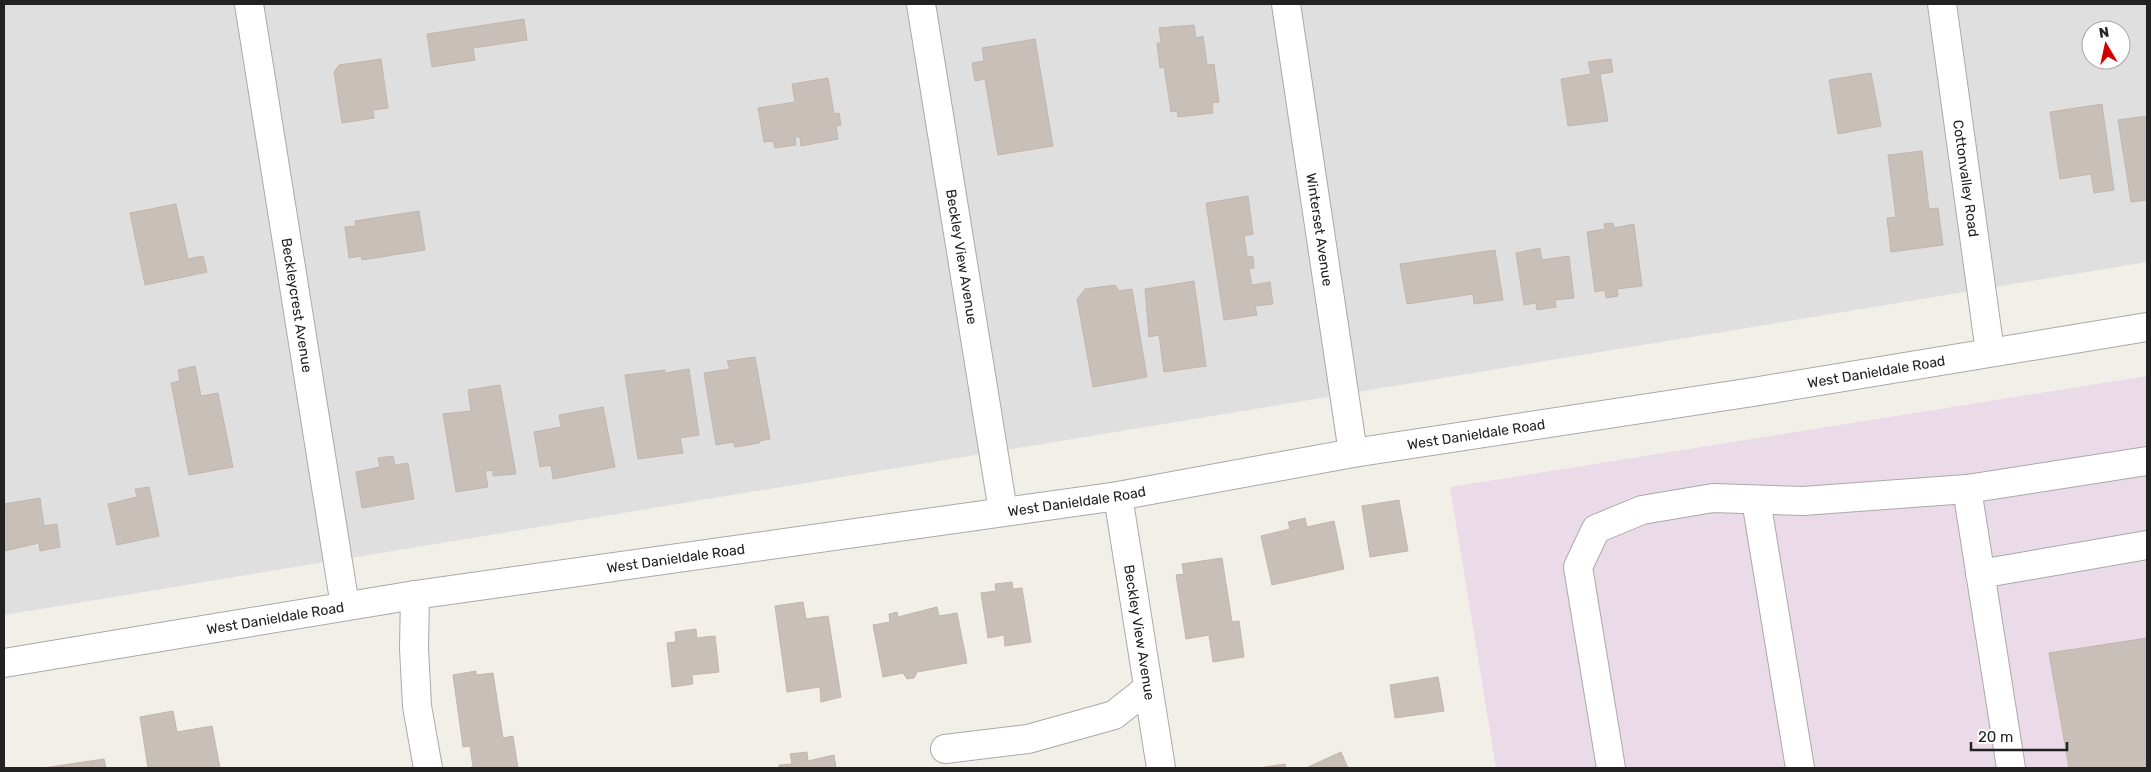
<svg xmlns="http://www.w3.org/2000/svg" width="2151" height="772" viewBox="0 0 2151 772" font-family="Rubik,sans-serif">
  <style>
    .residential { fill: #e0dfdf; fill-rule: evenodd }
    .industrial { fill: #ebdbe8 }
    .building { fill: #c7bfb8; stroke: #c4b6ab }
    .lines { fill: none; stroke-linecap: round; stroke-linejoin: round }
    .minor-casing { stroke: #a9a9a9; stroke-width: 30 }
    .minor { stroke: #fff; stroke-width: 28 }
    .labels { text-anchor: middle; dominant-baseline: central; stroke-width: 4; stroke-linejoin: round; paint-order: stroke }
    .street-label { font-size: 14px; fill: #222; stroke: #fff }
  </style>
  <rect width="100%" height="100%" fill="#f2efe9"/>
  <path class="residential" d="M4,4h2143v258l-2143,353zM2091,30h30v30h-30z"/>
  <path class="industrial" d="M2147,376v392h-651l-46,-281z"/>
  <g class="building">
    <path d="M524,19l3,21 -54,8 2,12 -43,7 -5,-33z"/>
    <path d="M1194,25l2,13 7,-2 4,29 7,-1 5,38 -7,1 1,10 -35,4 -1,-6 -6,1 -7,-45 -4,1 -3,-25h4l-2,-15z"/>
    <path d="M1035,39l18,107 -55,9 -13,-76 -10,2 -3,-18 12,-2 -2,-13z"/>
    <path d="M381,59l7,49 -15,2 1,8 -32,5 -8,-51 5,-7z"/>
    <path d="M1611,59l2,13 -13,2 8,47 -40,5 -7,-47 30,-5 -3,-12z"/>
    <path d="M1871,73l10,53 -43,8 -9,-54z"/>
    <path d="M828,78l6,36 5,-1 2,12 -5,1 2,13 -37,7 -1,-9h-5l1,8 -21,3 -2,-7 -9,1 -6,-34 37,-6 -3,-18z"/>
    <path d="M2102,104l12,86 -20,3 -3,-19 -31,5 -10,-67z"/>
    <path d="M2147,116v84l-16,2 -13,-82z"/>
    <path d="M1922,151l7,58 9,-1 5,37 -52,7 -4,-34 9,-1 -8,-62z"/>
    <path d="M1248,196l5,38 -9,2 3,20 6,1 1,11 -5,1 3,16 18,-3 3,22 -18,2 2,9 -33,5 -18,-117z"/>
    <path d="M176,204l12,55 15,-3 4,16 -62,13 -15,-72z"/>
    <path d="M419,211l6,39 -63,10 -1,-4 -12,2 -4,-31 11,-1 -1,-5z"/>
    <path d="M1613,223l1,5 20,-4 8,62 -25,3 1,7 -12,2 -1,-8 -10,2 -8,-60 18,-3 -1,-5z"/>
    <path d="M1540,248l2,12 27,-4 5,42 -19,2 1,7 -19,3 -1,-7 -12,2 -8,-52z"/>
    <path d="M1495,250l8,50 -29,4 -1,-10 -66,10 -7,-40z"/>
    <path d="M1194,281l12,85 -42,6 -5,-37 -10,2 -4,-48z"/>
    <path d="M1115,285l4,6 13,-2 15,88 -54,10 -16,-88 8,-10z"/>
    <path d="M755,357l15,82 -10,2 -1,2 -24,4 -2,-5 -17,3 -12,-72 26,-4 -3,-8z"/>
    <path d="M195,366l6,30 17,-3 15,74 -44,8 -18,-92 9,-2 -2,-11z"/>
    <path d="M689,369l10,66 -19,3 3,15 -45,6 -13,-84 40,-5v3z"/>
    <path d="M500,385l16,89 -23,2v-6l-8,1 3,16 -32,5 -13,-78 28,-3 -3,-21z"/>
    <path d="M603,407l12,60 -62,12 -2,-14 -11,2 -6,-35 27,-5 -2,-12z"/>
    <path d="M393,456l2,9 13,-2 6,36 -52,9 -6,-36 24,-5 -2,-9z"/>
    <path d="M149,487l10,49 -42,9 -9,-41 29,-7 -2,-8z"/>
    <path d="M40,498l4,28 13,-2 3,23 -20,4 -1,-8 -35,8v-47z"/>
    <path d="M1399,500l9,51 -38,6 -8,-51z"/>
    <path d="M1305,518l2,9 27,-6 10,48 -72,16 -11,-49 29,-7 -2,-7z"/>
    <path d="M1222,558l10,64 7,-1 5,36 -31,5 -4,-27 -23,4 -10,-64 8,-1 -2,-10z"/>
    <path d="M1012,582l1,7 9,-1 9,54 -26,4 -1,-11 -16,3 -7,-45 15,-2 -1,-7z"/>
    <path d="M803,602l3,17 22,-3 13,81 -20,5 -1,-15 -33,5 -12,-86z"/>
    <path d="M937,607l2,9 18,-3 10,50 -50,9 -3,6 -7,1 -4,-6 -20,4 -10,-52 17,-3 -1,-8 8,-2 1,5z"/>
    <path d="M696,629l1,9 18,-2 4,36 -27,3 1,9 -21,3 -5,-44 9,-1 -1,-10z"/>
    <path d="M2147,638v130h-78l-20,-115z"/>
    <path d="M476,671v4l17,-2 10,65 10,-2 5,32h-53l8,-1 -3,-21 -7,1 -10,-72z"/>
    <path d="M1438,677l6,34 -49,7 -5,-33z"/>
    <path d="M173,711l4,21 35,-6 8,42h-72l-8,-51z"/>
    <path d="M807,752l1,9 26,-6 2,13h-57v-3l13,-1 -2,-10z"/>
    <path d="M1341,752l7,16h-42z"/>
    <path d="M104,759l2,9h-63z"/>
    <path d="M1285,764l1,4h-27z"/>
  </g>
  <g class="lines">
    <defs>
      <g id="minor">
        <path id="s1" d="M249,4l96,602"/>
        <path id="s2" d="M921,4l82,507"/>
        <path id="s3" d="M1286,4l67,449"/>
        <path id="s4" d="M1942,4l48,348"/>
        <path d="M1967,489l180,-28"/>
        <path id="s5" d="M1118,496l43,272"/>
        <path d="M1756,500l44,268"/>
        <path d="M1980,574l167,-29"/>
        <path d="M415,595l-1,53 3,58 11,62"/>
        <path id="s6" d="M4,663l411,-68 703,-99 235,-43 400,-61 394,-65"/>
        <path d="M945,749l83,-10 86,-24 34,-27"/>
        <path d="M1611,768l-33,-201 18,-38 46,-19 71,-12 90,3 164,-12 44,279"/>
      </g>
    </defs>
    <use href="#minor" class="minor-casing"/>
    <use href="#minor" class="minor"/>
  </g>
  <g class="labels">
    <g class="street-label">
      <text stroke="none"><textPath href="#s4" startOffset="176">Cottonvalley Road</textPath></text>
      <text stroke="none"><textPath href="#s3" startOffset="228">Winterset Avenue</textPath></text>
      <text stroke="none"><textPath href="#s2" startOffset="256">Beckley View Avenue</textPath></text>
      <text stroke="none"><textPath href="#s1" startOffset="305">Beckleycrest Avenue</textPath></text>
      <text stroke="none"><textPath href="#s6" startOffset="1895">West Danieldale Road</textPath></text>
      <text stroke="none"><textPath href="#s6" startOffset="1490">West Danieldale Road</textPath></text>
      <text stroke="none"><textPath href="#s6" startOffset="1085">West Danieldale Road</textPath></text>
      <text stroke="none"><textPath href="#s6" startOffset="680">West Danieldale Road</textPath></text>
      <text stroke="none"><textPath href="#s6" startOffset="275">West Danieldale Road</textPath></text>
      <text stroke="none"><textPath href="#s5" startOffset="138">Beckley View Avenue</textPath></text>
    </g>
  </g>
  <rect width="2151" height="772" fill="none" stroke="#222222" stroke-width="10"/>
  <g transform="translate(2106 45) rotate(351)"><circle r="24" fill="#ffffff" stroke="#a7a7a7"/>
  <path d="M0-4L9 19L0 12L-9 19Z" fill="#d40000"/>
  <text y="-8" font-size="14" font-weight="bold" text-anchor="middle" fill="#222222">N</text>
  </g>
  <path d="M1971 742v8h96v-8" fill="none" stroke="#222222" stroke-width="2.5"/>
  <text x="1978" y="742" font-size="15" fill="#222222" stroke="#ffffff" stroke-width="4" paint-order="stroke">20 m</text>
</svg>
